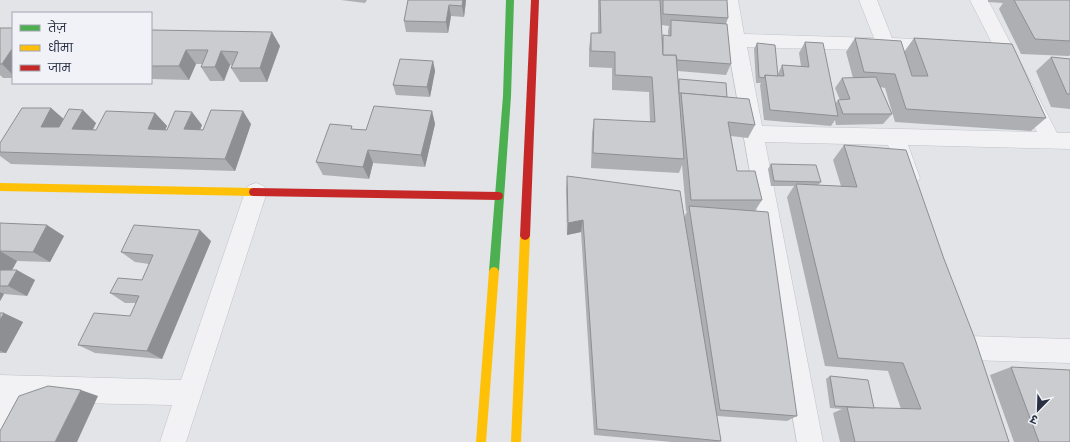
<svg xmlns="http://www.w3.org/2000/svg" width="1070" height="442" viewBox="0 0 1070 442" font-family="Poppins,'Noto Sans Devanagari',sans-serif">
  <style>
    .lines { fill: none; stroke-linecap: round; stroke-linejoin: round }
    .street-casing { stroke: #c0c2c6; stroke-width: 1 }
    .street { fill: #f2f2f4; fill-rule: evenodd }
    .fast { fill: #4caf50; fill-rule: evenodd }
    .slow { fill: #ffc107; fill-rule: evenodd }
    .jam { fill: #c62828; fill-rule: evenodd }
    .wall { fill: #aeafb3; fill-rule: evenodd }
    .shaded-wall { fill: #8d8f92 }
    .building { fill: #caccd0; stroke: #8d8f92 }
  </style>
  <rect width="100%" height="100%" fill="#e2e4e8"/>
  <g class="lines">
    <defs>
      <g id="street">
        <path d="M720,0h18l6,34 130,4 -15,-38h18l15,38 48,2 6,1 3,5 -3,5 -6,1 -193,-5 15,79 275,6 -67,-132h18l69,133h13v16l-162,-4 12,33 -4,6 -7,3 -7,-3 -14,-39 -123,-3 58,300h-26z"/>
        <path d="M256,183l8,3 3,6 -81,250h-26l12,-37 -147,-3 -16,34 -9,4v-65l181,5 64,-188 3,-6z"/>
        <path d="M968,336l102,3v24l-102,-3 -9,-3 -3,-9 3,-9z"/>
      </g>
    </defs>
    <use href="#street" class="street-casing"/>
    <use href="#street" class="street"/>
    <path class="fast" d="M506,0h8l-3,96 -12,175 -2,3 -3,1 -3,-1 -2,-3 14,-175z"/>
    <g class="slow">
      <path d="M0,183l253,5 3,1 1,3 -1,3 -3,1 -253,-5z"/>
      <path d="M525,232l3,1 2,3 -9,206h-10l9,-206 2,-3z"/>
      <path d="M494,267l3,1 2,3 -13,171h-10l13,-171 2,-3z"/>
    </g>
    <g class="jam">
      <path d="M531,0h8l-9,236 -2,3 -3,1 -3,-1 -2,-3z"/>
      <path d="M253,188l246,4 3,1 1,3 -1,3 -3,1 -246,-4 -3,-1 -1,-3 1,-3z"/>
    </g>
  </g>
  <g class="wall">
    <path d="M341,0h26l-2,3z"/>
    <path d="M408,0h58l-2,17 -13,-1 -3,17 -42,-1 -2,-11z"/>
    <path d="M598,0h129l1,18 -2,6 5,40 -5,11 -48,-4v9l49,17 28,28 -7,13 -17,-2 6,35 25,29 -7,11 42,205 -10,5 -70,-5 4,25 -2,1h-47l-78,-7 -13,-203 -14,3 -1,-46 1,-13 117,42 3,-7h-1l-4,-46 -3,8 -88,-5 1,-35 2,-14 56,3 -1,-30 -37,-2v-22l-23,-1v-18l2,-16h7zM661,25l8,1 -1,5v5l-5,-1 -1,5z"/>
    <path d="M988,0h82v55l-1,1 -48,-2 -22,-45 4,-6 -15,-1z"/>
    <path d="M0,28h13v50h-10l-3,-3z"/>
    <path d="M151,30l129,16 -13,36h-27l-9,-14 1,-3h-2l-6,16h-14l-9,-14 1,-3h-6l-7,16 -38,-1z"/>
    <path d="M855,38l49,14 10,-14 132,80 -15,13 -136,-9 -10,-34 -5,-1 12,27 -9,10 -47,1 -1,-5 -4,6 -67,-6 -4,-35 1,-2h-5l-2,-34 3,-6 21,31 4,-9 19,1 -2,-13 6,-11 30,62 3,-4h2l-5,-12 7,-10h11l-7,-26z"/>
    <path d="M1051,57l19,2v50l-19,-2 -15,-36z"/>
    <path d="M433,61l2,10 -5,26 -34,-2 -3,-10z"/>
    <path d="M51,108l12,11 33,4 -3,7h3l59,-17 12,13 -2,4 37,-5 -2,5 51,-6 -16,47 -224,-7 -11,-8v-13z"/>
    <path d="M432,111l3,13 -10,43 -52,-4 -4,16 -46,-4 -7,-13 37,-33 13,1z"/>
    <path d="M844,145l165,297h-169l-7,-29 9,-4 -12,-1 -4,-29 4,-3 44,32 27,1 -13,-38 -63,-5 -38,-169 7,-11h-23l-3,-17 3,-5 50,18 -3,3 23,1 -8,-26z"/>
    <path d="M0,223l64,13 -14,26 -33,-1 -5,9 23,10 -8,16 -23,-2 -4,7z"/>
    <path d="M211,241l-49,118 -67,-6 -17,-8 52,-29 6,-13h-11l-15,-10 32,-13 7,-16 -14,-2 -14,-10z"/>
    <path d="M0,313l23,9 -17,31h-6z"/>
    <path d="M1011,367l59,75h-56l-24,-67z"/>
  </g>
  <g class="shaded-wall">
    <path d="M463,0h3l-2,17 -2,-11z"/>
    <path d="M449,5l2,11 -3,17 -2,-11z"/>
    <path d="M272,32l8,14 -13,36 -7,-14z"/>
    <path d="M12,49l1,1v25l-11,-11z"/>
    <path d="M186,50l10,14 -7,16 -10,-14z"/>
    <path d="M221,51l9,14 -6,16 -9,-14z"/>
    <path d="M433,61l2,10 -5,26 -3,-10z"/>
    <path d="M51,108l15,13 -10,19 -15,-13z"/>
    <path d="M83,110l13,13 -10,19 -14,-13z"/>
    <path d="M243,111l8,13 -16,47 -10,-12z"/>
    <path d="M432,111l3,13 -10,43 -4,-12z"/>
    <path d="M192,112l10,13 -7,17 -11,-13z"/>
    <path d="M155,113l12,13 -8,16 -11,-13z"/>
    <path d="M368,150l5,13 -4,16 -6,-12z"/>
    <path d="M583,220l-2,12 -14,3 1,-12z"/>
    <path d="M47,225l17,11 -14,26 -17,-10z"/>
    <path d="M200,230l11,11 -49,118 -15,-8z"/>
    <path d="M0,251l17,10 -10,18 -7,-4z"/>
    <path d="M17,270l18,10 -8,16 -19,-10z"/>
    <path d="M0,292l4,2 -4,7z"/>
    <path d="M4,313l19,9 -17,31 -6,-2v-31z"/>
    <path d="M81,390l17,6 -21,46h-22z"/>
  </g>
  <g class="building">
    <path d="M408,0h55l-1,6 -13,-1 -3,17 -42,-1z"/>
    <path d="M600,0h60l3,55h13l8,104 -91,-6 1,-34 61,3 -3,-45 -37,-2v-23l-24,-1v-18h10z"/>
    <path d="M663,0h64l1,18 -65,-4z"/>
    <path d="M1014,0h56v41l-35,-2z"/>
    <path d="M671,20l56,4 4,40 -54,-4 -1,-5h-13v-20l8,1z"/>
    <path d="M0,28h13v21h-1l-10,15h-2z"/>
    <path d="M151,30l121,2 -12,36h-29l7,-16 -17,-1 -6,16h-14l7,-17h-22l-7,16h-28z"/>
    <path d="M855,38l46,3 11,35h16l-14,-38 98,6 34,74 -140,-9 -11,-35 -31,-2z"/>
    <path d="M805,42l18,1 15,73 -68,-6 -5,-35 19,1 -2,-11 27,2z"/>
    <path d="M757,43l18,2 3,31 -13,-1 -1,3 -5,-1z"/>
    <path d="M1051,57l19,2v35h-3z"/>
    <path d="M400,59l33,2 -6,26 -34,-2z"/>
    <path d="M876,77l16,37h-49l-5,-14 12,-1 -8,-21z"/>
    <path d="M679,79l47,4 1,14 -48,-4z"/>
    <path d="M681,93l68,6 6,26 -27,-3 9,49h18l7,29h-71z"/>
    <path d="M374,106l58,5 -11,44 -53,-5 -5,17 -47,-5 14,-38 22,2 -1,3 15,1z"/>
    <path d="M22,108h29l-10,19h18l10,-18 14,1 -11,19 24,1 10,-19 49,2 -7,16 19,1 8,-19 17,1 -8,17 19,1 8,-20 32,1 -18,48 -225,-7v-9z"/>
    <path d="M844,145l62,5 38,109 31,80 34,103h-154l-8,-35 74,2 -18,-46 -65,-5 -42,-174 61,3z"/>
    <path d="M771,164l45,1 5,17 -47,-1z"/>
    <path d="M567,176l113,15 41,250 -124,-12 -14,-209 -15,3z"/>
    <path d="M689,206l79,6 29,204 -77,-6z"/>
    <path d="M0,223l47,2 -14,27 -33,-1z"/>
    <path d="M134,225l66,5 -53,121 -69,-6 16,-32 36,3 9,-20 -29,-3 8,-15 24,2 11,-25 -32,-3z"/>
    <path d="M0,270h17l-9,16h-8z"/>
    <path d="M0,313h4l-4,7z"/>
    <path d="M1011,367l59,3v72h-31z"/>
    <path d="M830,376l38,4 6,28 -39,-2z"/>
    <path d="M48,386l33,4 -26,52h-55v-11l19,-35z"/>
  </g>
  <rect x="12" y="12" width="140" height="72" fill="#f0f2f7" stroke="#a0a4af"/>
  <rect x="20" y="25" width="20" height="6" fill="#4caf50" stroke="#a0a4af"/>
  <text x="48" y="32" font-size="12" fill="#283042">तेज़</text>
  <rect x="20" y="45" width="20" height="6" fill="#ffc107" stroke="#a0a4af"/>
  <text x="48" y="52" font-size="12" fill="#283042">धीमा</text>
  <rect x="20" y="65" width="20" height="6" fill="#c62828" stroke="#a0a4af"/>
  <text x="48" y="72" font-size="12" fill="#283042">जाम</text>
  <g transform="translate(1038 410) rotate(203)" stroke="#f0f2f7" stroke-width="3" paint-order="stroke">
  <path d="M0-3L7 15L0 10L-7 15Z" fill="#283042"/>
  <text y="-6" font-size="11" font-weight="bold" text-anchor="middle" fill="#283042">उ</text>
  </g>
</svg>
